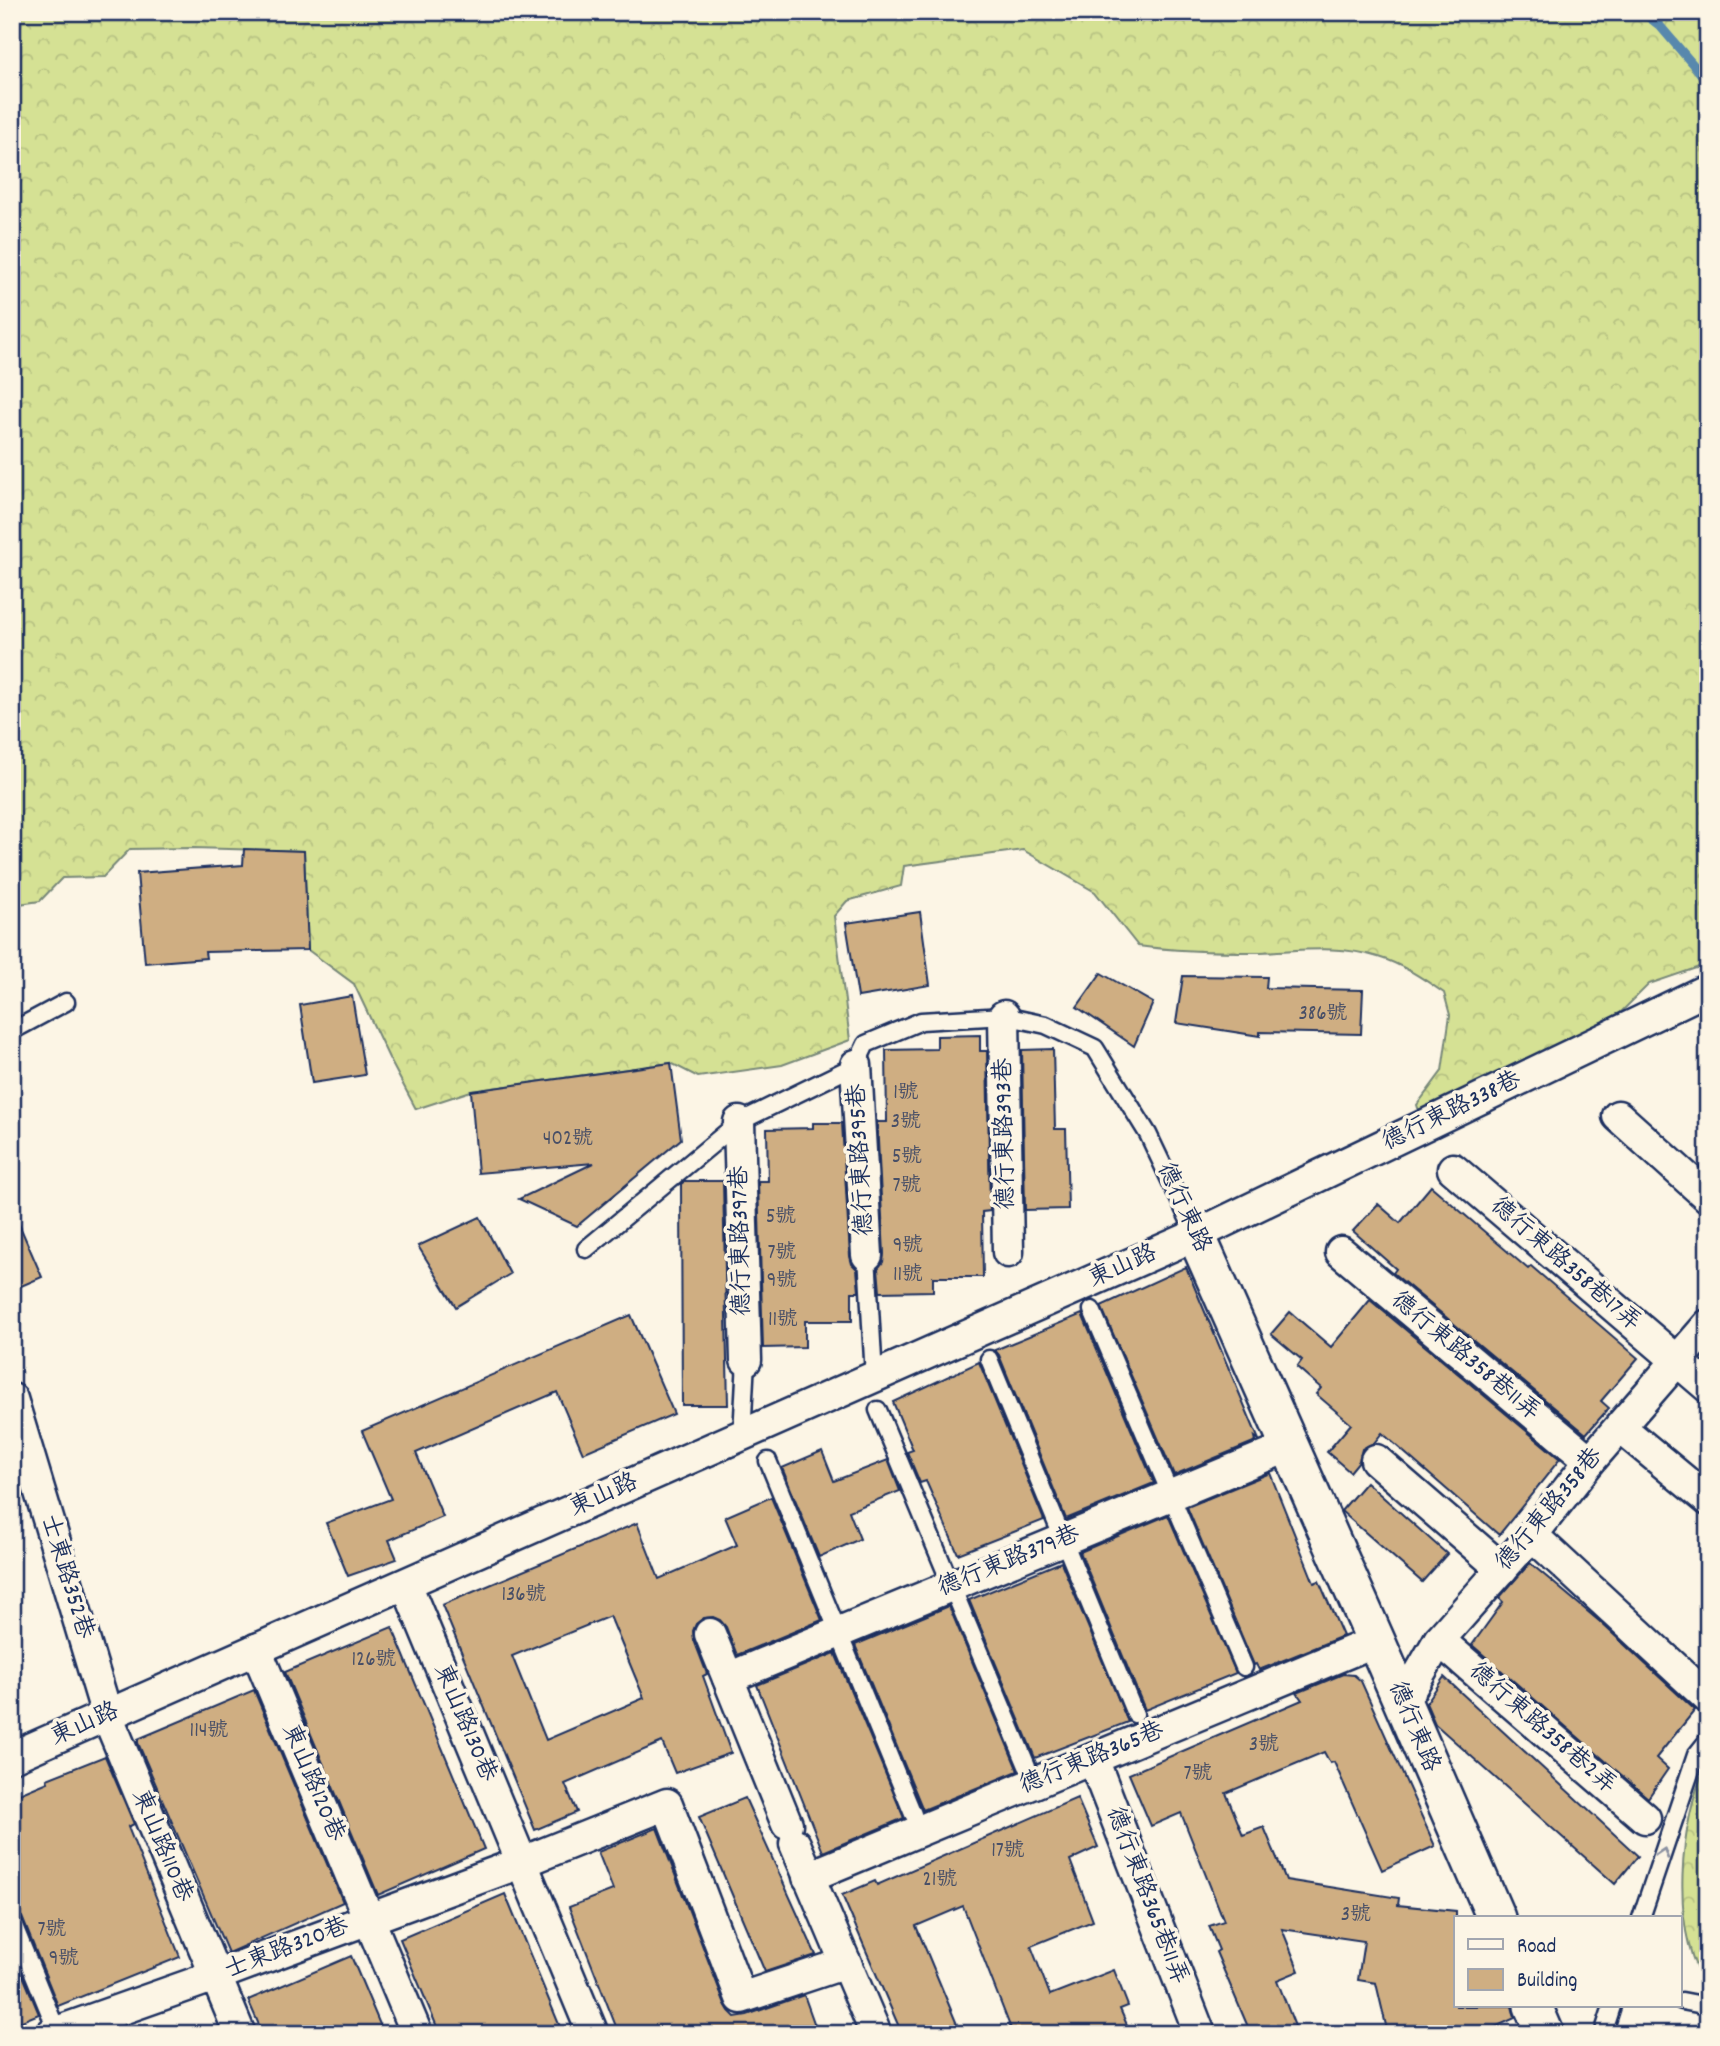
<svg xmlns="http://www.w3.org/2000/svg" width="1720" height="2046" viewBox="0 0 1720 2046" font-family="Dekko,'LXGW WenKai TC',sans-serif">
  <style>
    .forest { fill: url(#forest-crowns); stroke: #788879; stroke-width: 2 }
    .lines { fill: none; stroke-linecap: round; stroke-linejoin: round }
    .stream { stroke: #5888ad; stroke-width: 9 }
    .building { fill: #cfae82; stroke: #1b2f5e; stroke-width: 2; fill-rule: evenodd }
    .service-casing { stroke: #1b2f5e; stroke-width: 21 }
    .minor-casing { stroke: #1b2f5e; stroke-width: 35 }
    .tertiary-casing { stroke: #1b2f5e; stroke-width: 42 }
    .service { stroke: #fcf5e5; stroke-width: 16 }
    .minor { stroke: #fcf5e5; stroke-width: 30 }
    .tertiary { stroke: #fcf5e5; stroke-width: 37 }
    .oneway { stroke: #8c92a2 }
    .labels { text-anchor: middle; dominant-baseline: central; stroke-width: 7; stroke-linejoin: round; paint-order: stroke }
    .number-label { font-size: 21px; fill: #484f67 }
    .street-label { font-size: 24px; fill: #1b2f5e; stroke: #fcf5e5 }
  </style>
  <defs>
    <pattern id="forest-crowns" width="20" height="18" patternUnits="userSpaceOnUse" patternTransform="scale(1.75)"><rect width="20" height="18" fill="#d5e194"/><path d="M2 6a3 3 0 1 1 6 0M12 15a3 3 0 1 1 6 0" fill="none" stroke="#b6c182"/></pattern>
  </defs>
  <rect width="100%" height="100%" fill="#fcf5e5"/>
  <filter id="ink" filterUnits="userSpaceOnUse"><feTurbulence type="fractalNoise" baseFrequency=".0143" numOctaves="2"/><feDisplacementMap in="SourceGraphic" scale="14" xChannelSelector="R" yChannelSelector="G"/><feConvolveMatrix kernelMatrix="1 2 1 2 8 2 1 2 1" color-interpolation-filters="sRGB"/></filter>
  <g filter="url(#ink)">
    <g class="forest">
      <path d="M12,12h1696v952l-59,20 -41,41 -188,89 -3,-9 25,-34 8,-56 -6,-22c-20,-14 -42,-29 -66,-36 -40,-13 -81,-6 -122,-5 -40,0 -79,-1 -118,-6l-43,-54 -72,-42 -119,16 -3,20 -54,15 -13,15 16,124 -68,25 -84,12 -27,-14 -200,28 -55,18 -27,-51 -35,-74 -46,-34 -4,-99 -111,-3 -63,1 -27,28 -41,1 -22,23 -28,4z"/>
      <path d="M1708,1760v230c-39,-60 -29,-168 0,-230z"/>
    </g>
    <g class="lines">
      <path class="stream" d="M1642,12l18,14 48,56"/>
    </g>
    <g class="building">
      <path d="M244,849l60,2 4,99 -103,2 1,6 -61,5 -8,-90 106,-8z"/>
      <path d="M920,912l10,73 -72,12 -12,-74z"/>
      <path d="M1101,973l52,30 -19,43 -57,-39z"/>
      <path d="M1183,976l84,1 -1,11 97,2 -2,44 -101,-2v4l-84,-13z"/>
      <path d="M352,996l13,79 -53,8 -12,-78z"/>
      <path d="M980,1035v16h7l3,160 -8,1 1,65h-50v14l-53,1 -2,-24 5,-6 1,-8 -7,-132h10l-1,-72 51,-1v-13z"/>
      <path d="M1053,1049l2,80h11l2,80 -43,1 -3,-160z"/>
      <path d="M671,1063l10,76 -104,87 -58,-27 75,-36 -116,10 -7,-82z"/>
      <path d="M813,1123h29l8,133 2,8 5,5 2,23h-7v29h-47v26l-42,1 -5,-167h10l-1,-52 46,-1z"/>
      <path d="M685,1181h38l5,224h-46l-1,-221z"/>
      <path d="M1431,1186l97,83 3,-3 107,92 -37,43 8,7 -23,26 -193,-161 3,-4 -43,-38 25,-27 22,19z"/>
      <path d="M12,1208l30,69 -30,13z"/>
      <path d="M480,1217l30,57 -54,33 -38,-61z"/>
      <path d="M1186,1267l73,173 -4,-3 1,4 -82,34 -73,-169z"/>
      <path d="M1370,1300l190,159 -61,76 -117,-102 -8,10 -12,6 -3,12 -9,11 -23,-20 24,-28 -35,-30 5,-6 -24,-21 5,-7 -31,-26 19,-22 41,35z"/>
      <path d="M1082,1314l72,169 -88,36 -67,-164 -4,-5z"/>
      <path d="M631,1315l43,99 -91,39 -26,-61 -141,61 27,64 -54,23 8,19 -49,17 -22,-53 65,-24 -29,-68z"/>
      <path d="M979,1362l65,158 -86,34 -32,-73 -6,2 -13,-31 6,-2 -20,-48z"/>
      <path d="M822,1451l12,30 54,-21 12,31 -51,20 11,28 -41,18 -37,-89z"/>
      <path d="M1270,1473l44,110 5,-2 24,55 -84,34 -3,-6 -2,1 -67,-158z"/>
      <path d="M1366,1482l81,72 -25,28 -81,-71z"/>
      <path d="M771,1497l51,123 -85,35 -11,-28 -6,-7 -7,-3 -9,1 -8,6 -3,7 1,9 13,34 -4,2 28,77 -56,20 -13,-31 -97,42 12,28 -42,18 -93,-225 195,-82 22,56 78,-34 -12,-28zM610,1616l34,82 -98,42 -34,-84z"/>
      <path d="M1168,1515l68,158 -91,37 -65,-158z"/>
      <path d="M1061,1562l67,160 -93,36 -66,-158z"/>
      <path d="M1530,1563l69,58 96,89 -39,48 12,11 -20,29 -176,-153 31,-43 -4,-4z"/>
      <path d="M949,1606l69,165 -95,39 -68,-165z"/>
      <path d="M392,1627l92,222 -106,46 -93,-223z"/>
      <path d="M835,1653l69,165 -81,34 -66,-167z"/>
      <path d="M1343,1674l11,1 7,6 74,165 -53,24 -48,-108 -4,1 -6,-11 -98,41 17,42 21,-8 22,53 113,18 -1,7 58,6v95h56l3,12 -35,16h-30l-4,-9 -39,9h-19l-12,-51 -18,-3 6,-39 -82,-12 17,42 -22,9 21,54h-47l-35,-82 3,-2 -10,-24 15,-5 -43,-108 -30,13 -22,-52 173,-74 -5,-7z"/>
      <path d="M1444,1677l194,179 -23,28 -180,-160 -9,-21z"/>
      <path d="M254,1690l89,212 -115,51 -90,-210v-4z"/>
      <path d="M105,1756l29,68 -6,3 52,130 -122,49 -36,-89 -10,-6v-114l36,-15 -1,-3z"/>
      <path d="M745,1798l71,157 -51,17 -66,-155z"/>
      <path d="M1077,1798l21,49 -28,13 23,61 -62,25 19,49 64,-25 14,36 -8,3 11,25h-118l-50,-128 -47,20 45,108h-59l-60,-139 33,-14 2,4z"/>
      <path d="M657,1828l68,176 4,7 6,6 12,-2 57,-20 14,39h-199l-50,-127 44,-17 -15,-38z"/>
      <path d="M505,1894l58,140h-123l-40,-95z"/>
      <path d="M12,1949l27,65 -27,11z"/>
      <path d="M351,1956l33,78h-121l-15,-34z"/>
    </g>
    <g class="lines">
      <defs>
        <g id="service">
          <path d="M12,1031l54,-29"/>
          <path d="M586,1249l153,-127 117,-57 10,-21 55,-23 83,-5 42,9 49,23 53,86 48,101"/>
          <path d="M867,1255l7,122"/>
          <path d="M1092,1310l152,357"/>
          <path d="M989,1359l146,355"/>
          <path d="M878,1410l149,356"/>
          <path d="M742,1435l4,-75"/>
          <path d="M768,1461l145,353"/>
          <path d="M1641,1918l55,-163 12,-15"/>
          <path d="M12,1921l45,110"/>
          <path d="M1682,2001l26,5"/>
          <path d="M1603,2034l9,-28"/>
        </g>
        <g id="minor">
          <path d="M1004,1016l4,236"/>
          <path d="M856,1065l11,190"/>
          <path d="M1618,1116l90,81"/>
          <path d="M739,1122l7,238"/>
          <path d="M1453,1169l255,218"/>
          <path d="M1341,1252l249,209"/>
          <path d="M12,1399l95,316 133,319"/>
          <path d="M1621,1428l87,72"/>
          <path d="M1376,1460l126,109"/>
          <path d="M1532,1535l176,163"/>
          <path d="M406,1584l187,450"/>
          <path d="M710,1634l77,190"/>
          <path d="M1439,1640l206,178"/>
          <path d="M256,1649l161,385"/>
          <path d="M728,1678l562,-232"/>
          <path d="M1403,1702l36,-62 93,-105 58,-74 118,-136"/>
          <path d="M12,1757l1184,-522 512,-246"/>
          <path d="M1093,1759l107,275"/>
          <path d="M795,1844l81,190"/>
          <path d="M808,1877l568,-236"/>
          <path d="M51,2034l164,-58 308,-114 144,-58 74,194 105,-35"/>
        </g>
        <g id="tertiary">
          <path d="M1196,1235l180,406 120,277"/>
          <path d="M1533,2006l12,28"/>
        </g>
      </defs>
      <use href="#service" class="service-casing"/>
      <use href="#minor" class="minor-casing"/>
      <use href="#tertiary" class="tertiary-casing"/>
      <use href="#service" class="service"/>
      <use href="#minor" class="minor"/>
      <use href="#tertiary" class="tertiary"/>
    </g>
    <defs><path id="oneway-chevron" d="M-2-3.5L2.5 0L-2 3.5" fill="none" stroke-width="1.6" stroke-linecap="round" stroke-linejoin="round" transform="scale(1.75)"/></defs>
    <use class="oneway" href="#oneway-chevron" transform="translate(1663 1853) rotate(-72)"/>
  </g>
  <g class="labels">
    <g class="number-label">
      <text x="1323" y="1015">386號</text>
      <text x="906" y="1094">1號</text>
      <text x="906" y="1123">3號</text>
      <text x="568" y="1140">402號</text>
      <text x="907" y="1158">5號</text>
      <text x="907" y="1187">7號</text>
      <text x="781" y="1218">5號</text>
      <text x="908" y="1247">9號</text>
      <text x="782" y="1254">7號</text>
      <text x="908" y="1276">11號</text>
      <text x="782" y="1282">9號</text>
      <text x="783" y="1321">11號</text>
      <text x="524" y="1596">136號</text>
      <text x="374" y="1661">126號</text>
      <text x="209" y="1732">114號</text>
      <text x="1264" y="1746">3號</text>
      <text x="1198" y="1775">7號</text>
      <text x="1008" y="1852">17號</text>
      <text x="940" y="1881">21號</text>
      <text x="1356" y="1916">3號</text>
      <text x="52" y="1931">7號</text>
      <text x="64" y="1960">9號</text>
    </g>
    <g class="street-label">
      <text transform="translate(1452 1112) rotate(-26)">德行東路338巷</text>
      <text transform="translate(1006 1134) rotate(-91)">德行東路393巷</text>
      <text transform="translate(862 1160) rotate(-93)">德行東路395巷</text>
      <text transform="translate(1183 1208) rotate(65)">德行東路</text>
      <text transform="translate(742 1241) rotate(-91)">德行東路397巷</text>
      <text transform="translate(1565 1265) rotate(41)">德行東路358巷17弄</text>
      <text transform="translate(1123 1267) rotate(-24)">東山路</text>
      <text transform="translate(1465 1357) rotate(40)">德行東路358巷11弄</text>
      <text transform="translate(604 1496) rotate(-24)">東山路</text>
      <text transform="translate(1550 1510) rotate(-50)">德行東路358巷</text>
      <text transform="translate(1009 1562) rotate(-22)">德行東路379巷</text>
      <text transform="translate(66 1577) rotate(73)">士東路352巷</text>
      <text transform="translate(464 1723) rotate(67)">東山路130巷</text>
      <text transform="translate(85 1725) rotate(-24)">東山路</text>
      <text transform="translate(1413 1727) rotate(67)">德行東路</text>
      <text transform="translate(1542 1729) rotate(41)">德行東路358巷2弄</text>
      <text transform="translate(1092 1759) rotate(-22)">德行東路365巷</text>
      <text transform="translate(312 1783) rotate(67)">東山路120巷</text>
      <text transform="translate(161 1846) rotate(67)">東山路110巷</text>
      <text transform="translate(1146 1896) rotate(69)">德行東路365巷11弄</text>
      <text transform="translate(287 1949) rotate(-21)">士東路320巷</text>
    </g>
  </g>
  <rect width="1720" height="2046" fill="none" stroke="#fcf5e5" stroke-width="42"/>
  <rect x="21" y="21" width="1678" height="2004" fill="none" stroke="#1b2f5e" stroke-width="2.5" filter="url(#ink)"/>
  <rect x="1454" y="1916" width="228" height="91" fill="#fcf5e5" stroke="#a2a6af" stroke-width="2"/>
  <rect x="1468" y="1939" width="35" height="10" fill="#fcf5e5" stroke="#a2a6af" stroke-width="2"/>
  <text x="1517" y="1952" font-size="21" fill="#1b2f5e">Road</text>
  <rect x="1468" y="1969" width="35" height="21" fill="#cfae82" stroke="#a2a6af" stroke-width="2"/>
  <text x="1517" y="1986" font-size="21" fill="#1b2f5e">Building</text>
</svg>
